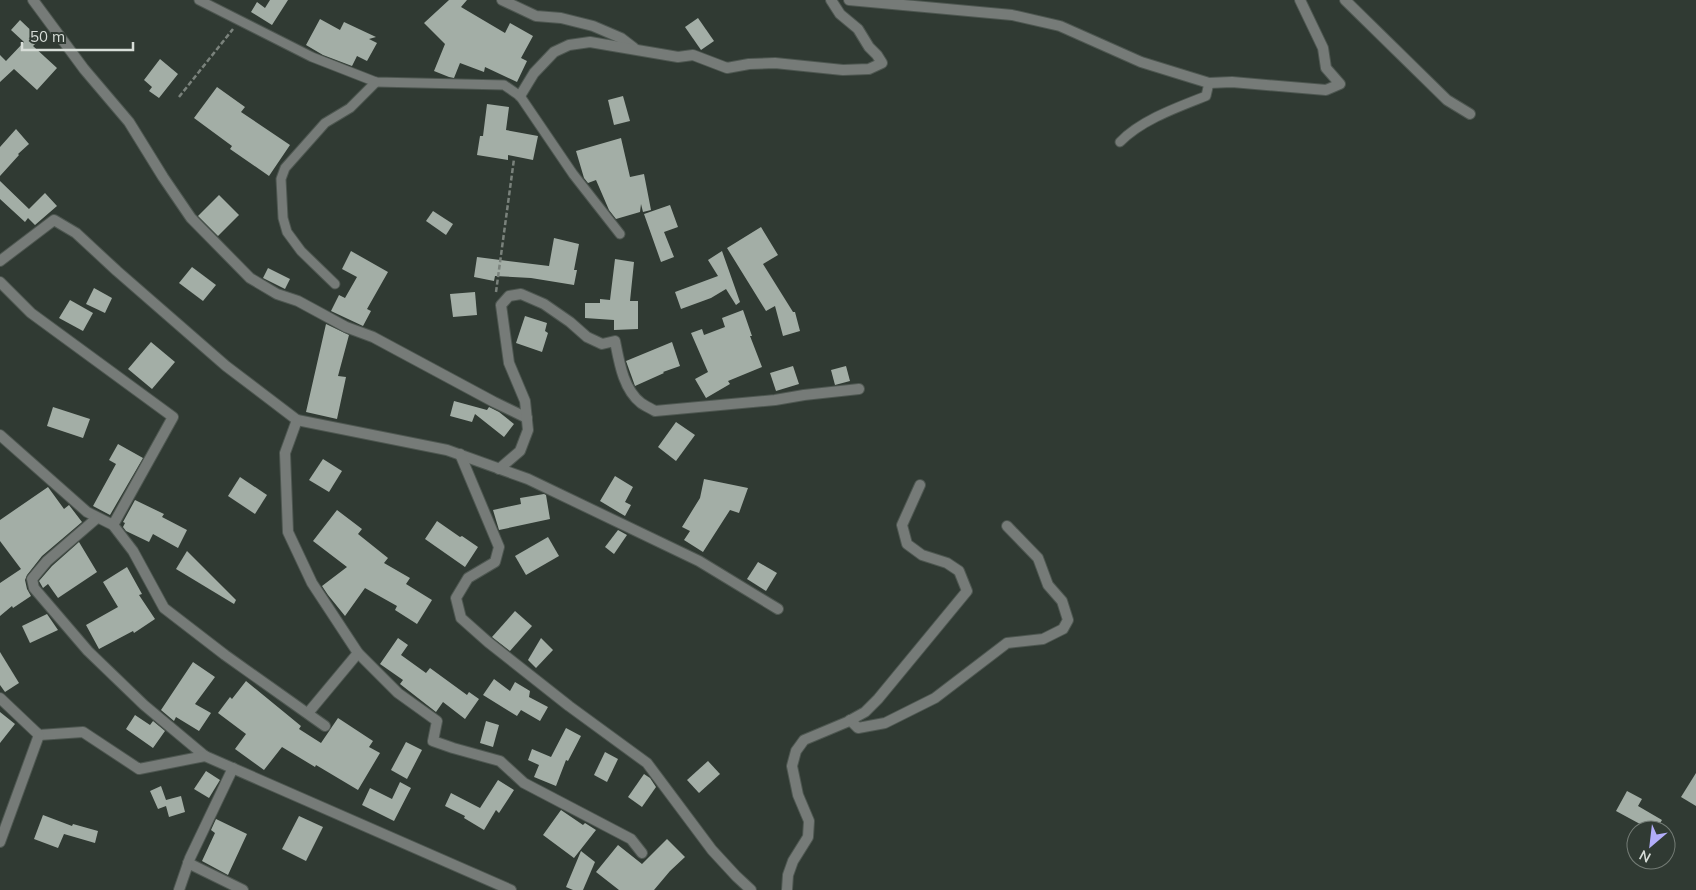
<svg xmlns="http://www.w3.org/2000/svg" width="1696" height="890" viewBox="0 0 1696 890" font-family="Mulish,sans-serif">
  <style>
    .building { fill: #a3aea6 }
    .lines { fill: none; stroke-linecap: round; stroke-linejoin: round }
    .lane-casing { stroke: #4e5751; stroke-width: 11 }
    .street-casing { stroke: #4e5751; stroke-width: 12 }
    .path { stroke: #7a827c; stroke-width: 2.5; stroke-dasharray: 5 2.5; stroke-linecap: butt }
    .lane { stroke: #767b78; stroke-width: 9 }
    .street { stroke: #767b78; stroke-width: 10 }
  </style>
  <rect width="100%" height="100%" fill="#303a33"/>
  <g class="building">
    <path d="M270,0h18l-16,25 -21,-13 6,-10 8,6z"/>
    <path d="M449,0h18l-6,7 44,26 5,-10 23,13 -12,22 6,3 -10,21 -32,-15 -1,5 -24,-9 -6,15 -5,-1 -15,-6 11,-27 -21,-21z"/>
    <path d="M698,18l16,23 -13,9 -16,-23z"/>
    <path d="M320,19l20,11 4,-8 32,15 -7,2 8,4 -10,18 -10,-5 -5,10 -29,-11 -17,-10z"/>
    <path d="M20,20l20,19 -7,7 24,22 -20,22 -23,-21 -14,13v-27l6,6 18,-19 -13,-12z"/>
    <path d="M160,59l18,15 -19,24 -10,-7 3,-4 -8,-7z"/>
    <path d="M217,87l28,20 -4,5 49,33 -21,31 -39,-27 2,-3 -38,-28z"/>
    <path d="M623,96l7,25 -16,4 -6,-25z"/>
    <path d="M487,104l22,3 -3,23 32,6 -5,24 -25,-5v5l-31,-5 3,-19h3z"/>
    <path d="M16,129l13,15 -11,10 1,1 -19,21v-29z"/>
    <path d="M621,138l9,39 14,-3 7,36 -8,2 -2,-8 -1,8 -24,7 -7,-9 -13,-30 -8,3 -4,-5 -8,-27z"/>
    <path d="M0,181l29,28 16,-16 12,13 -22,19 -7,-7 -3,4 -25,-23z"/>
    <path d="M219,195l20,20 -21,21 -20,-20z"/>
    <path d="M670,205l8,22 -14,5 10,25 -13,5 -17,-48z"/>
    <path d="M433,211l20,13 -7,11 -20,-14z"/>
    <path d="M761,227l17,28 -15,9 30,48h2l5,19 -17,5 -8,-30 -9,5 -39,-63z"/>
    <path d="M554,238l25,6 -5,26h3l-3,15 -43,-7 -36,-2 -1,5 -20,-4 3,-20 72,9z"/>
    <path d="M351,251l37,21 -21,37 4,2 -8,15 -32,-15 8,-16 6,3 12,-21 -15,-8z"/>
    <path d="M722,251l18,51 -4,3 -10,-16 -15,9 -30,11 -6,-17 43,-16 -10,-16z"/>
    <path d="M615,259l19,3 -4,39h8v28l-24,1v-10l-29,-2v-15h15v-4l10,1z"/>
    <path d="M192,267l24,18 -13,16 -24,-18z"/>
    <path d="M268,268l22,11 -5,10 -22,-11z"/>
    <path d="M94,288l18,10 -7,15 -19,-9z"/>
    <path d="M475,292l2,23 -24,2 -3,-23z"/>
    <path d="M70,300l23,13 -10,18 -24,-13z"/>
    <path d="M743,310l9,26h-2l12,31 -34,14 2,3 -24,14 -11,-19 13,-7 -17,-39 11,-4 2,6 21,-8 -3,-9z"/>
    <path d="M525,316l22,7 -2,8 3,2 -6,19 -26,-9z"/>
    <path d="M326,324l23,11 -11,41 8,1 -9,42 -31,-7z"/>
    <path d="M151,342l24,20 -23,27 -24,-20z"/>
    <path d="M672,342l8,24 -17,6 1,1 -29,13 -9,-25z"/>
    <path d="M793,366l6,18 -23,7 -6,-18z"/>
    <path d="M846,366l4,15 -15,4 -4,-15z"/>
    <path d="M454,401l33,9 2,-3 10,5 15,12 -10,13 -29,-23 -3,8 -22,-6z"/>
    <path d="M53,407l37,12 -7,19 -36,-12z"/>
    <path d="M676,422l19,13 -19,26 -18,-14z"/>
    <path d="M118,444l25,14 -33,57 -17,-9 23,-42 -7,-4z"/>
    <path d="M323,459l19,12 -13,21 -20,-12z"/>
    <path d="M615,476l18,11 -8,15 6,3 -6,11 -25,-15z"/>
    <path d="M240,477l27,18 -12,19 -27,-18z"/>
    <path d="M704,479l44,9 -9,25 -9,-3 -27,42 -19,-12 6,-9 -8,-4 18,-29z"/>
    <path d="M48,487l16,22 5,-4 13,17 -40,34 -15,19 -2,5 2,9 4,7 -18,12 -1,-2 -12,10v-33l21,-14 -21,-28v-21z"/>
    <path d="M544,494l2,1 4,24 -51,11 -6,-20 28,-6 -1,-6z"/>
    <path d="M135,500l29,14 -2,3 25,13 -9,18 -25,-14 -4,8 -23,-11 -3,-4 2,-4 -2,-1z"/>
    <path d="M337,510l25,19 -4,5 30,24 -4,5 26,15 -4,6 26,16 -15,24 -22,-14 2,-4 -32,-18 -20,28 -17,-21 -6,-9 25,-19 -34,-26z"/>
    <path d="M437,521l23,16 2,-1 16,11 -13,20 -40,-28z"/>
    <path d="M618,530l9,5 -13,19 -9,-7z"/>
    <path d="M548,537l11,19 -33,19 -11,-19z"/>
    <path d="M79,542l18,30 -39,26 -10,-14 -5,4 -4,-7 13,-15z"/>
    <path d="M187,551l49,49 -2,4 -58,-35z"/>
    <path d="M758,562l19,11 -11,18 -19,-12z"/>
    <path d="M127,567l15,27 -3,1 16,24 -21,14 -1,-2 -34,18 -13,-24 32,-18 -15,-25z"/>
    <path d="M515,611l17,15 -22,25 -18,-14z"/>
    <path d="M47,614l11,16 -28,13 -8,-17z"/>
    <path d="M398,638l10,7 -7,10 25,18 4,-5 37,27 2,-3 10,7 -14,20 -22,-17 -7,10 -36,-28 3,-4 -23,-16z"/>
    <path d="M541,638l12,12 -17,18 -8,-8z"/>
    <path d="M0,652l19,31 -14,9 -5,-7z"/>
    <path d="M193,662l22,15 -20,27 16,9 -12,18 -23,-14 -2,4 -13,-11z"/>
    <path d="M494,679l16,12 5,-9 15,9 -1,6 19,10 -8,14 -19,-11 -4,6 -34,-21z"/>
    <path d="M246,681l55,45 -2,3 22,14 17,-25 35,23 -4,6 11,6 -22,37 -42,-25 -1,2 -33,-20 -18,23 -29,-21 11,-15 -28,-21 12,-16 2,2z"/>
    <path d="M0,712l15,12 -15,19z"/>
    <path d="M135,715l15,10 3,-4 12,10 -12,17 -27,-19z"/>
    <path d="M486,721l13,4 -6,22 -13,-4z"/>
    <path d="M566,728l15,8 -13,25 -2,-1 -10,26 -22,-9 5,-12 -11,-5 4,-11 19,8z"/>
    <path d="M406,742l16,8 -15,29 -16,-9z"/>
    <path d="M605,752l13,7 -11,23 -13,-7z"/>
    <path d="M708,761l12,13 -21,19 -12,-13z"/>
    <path d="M206,771l14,9 -11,18 -15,-9z"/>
    <path d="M1696,773v33l-15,-9z"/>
    <path d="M644,774l6,4 6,9 -14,20 -14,-10z"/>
    <path d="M498,780l16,10 -15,23 -3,-3 -12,20 -20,-12 1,-2 -20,-10 6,-13 29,15z"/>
    <path d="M400,782l11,6 -17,33 -32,-16 8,-17 22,11z"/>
    <path d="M161,786l5,14 15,-4 4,16 -16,5 -3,-11 -8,3 -8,-18z"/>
    <path d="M1627,791l15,8 -4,7 24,14 -6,10h-11l-6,-4 1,-2 -24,-13z"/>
    <path d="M561,810l22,15 2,-2 11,7 -22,28 -31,-23z"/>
    <path d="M43,815l29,11 1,-2 25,7 -3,12 -31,-9 -6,14 -24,-9z"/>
    <path d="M299,816l24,11 -17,34 -24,-12z"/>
    <path d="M216,819l31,15 -19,41 -26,-14 13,-28 -4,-3z"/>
    <path d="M667,839l18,18 -15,14 -16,19h-35l-23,-18 22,-27 24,19z"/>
    <path d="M581,851l14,11 -12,28h-10l-7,-3z"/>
  </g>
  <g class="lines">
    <defs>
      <g id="lane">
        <path d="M199,0l113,57 64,25 128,3 16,11 53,78 47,60"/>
        <path d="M1120,142c21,-22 58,-35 86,-46l3,-13"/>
        <path d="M335,284l-34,-33 -14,-19 -4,-14 -2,-39 4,-11 40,-45 25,-15 26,-26"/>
      </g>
      <g id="street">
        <path d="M33,0l51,69 45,53 34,55 28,41 59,60 27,16 21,7 48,26 27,10 121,65 33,16"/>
        <path d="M502,0l34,16 25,2 32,8 28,12 13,10"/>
        <path d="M849,0l163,15 48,11 81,36 68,21 23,-1 94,8 14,-6 -14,-16 -3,-20 -23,-48"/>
        <path d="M1345,0l102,100 23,14"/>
        <path d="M520,96l14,-23 20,-21 15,-7 21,-3 88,15 15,-2 34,13 22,-4 26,-1 68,7 26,-1 13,-6 -5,-8 -8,-8 -11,-18 -18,-15 -9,-14"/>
        <path d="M0,261l54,-41 22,13 41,38 109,95 71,54 150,30 81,29 171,82 79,48"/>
        <path d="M0,282l31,31 142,104 -60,108"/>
        <path d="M297,420l-12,33 3,79 24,51 46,70 40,40 39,28 -4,20 20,7 47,13 24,22 107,56 11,14"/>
        <path d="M0,435l87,77 26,13 20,26 31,57 61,47 100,71"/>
        <path d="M460,454l39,93 -4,15 -27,16 -12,20 5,20 27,24 81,64 78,57 65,87 24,26 15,14"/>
        <path d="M499,469l21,-18 8,-21 -3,-29 -16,-38 -8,-58 8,-9 12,-2 23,10 26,18 17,15 15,7 13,-3c4,20 8,48 26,62 4,3 9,5 14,8l120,-11 29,-5 55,-6"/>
        <path d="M97,518l-50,43 -15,18 2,9 54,63 56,54 61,51 306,134"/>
        <path d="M0,698l39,37 44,-3 56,37 66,-13"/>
        <path d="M308,713l50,-60"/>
        <path d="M850,720l8,8 27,-5 50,-25 72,-55 36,-4 20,-10 5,-9 -6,-19 -14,-16 -10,-27 -31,-32"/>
        <path d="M0,842l39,-107"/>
        <path d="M188,863l55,27"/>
        <path d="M179,890l11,-32 43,-90"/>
        <path d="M787,890l1,-15 5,-14 15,-24 1,-16 -11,-26 -6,-29 4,-15 8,-11 43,-18 18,-10 13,-13 89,-108 -8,-20 -12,-8 -25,-8 -15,-11 -5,-19 18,-40"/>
      </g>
    </defs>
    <use href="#lane" class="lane-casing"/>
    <use href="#street" class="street-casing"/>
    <g class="path">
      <path d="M179,97l54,-68"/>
      <path d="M496,292l18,-133"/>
    </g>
    <use href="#lane" class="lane"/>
    <use href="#street" class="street"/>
  </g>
  <g transform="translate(1651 845) rotate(208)"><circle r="24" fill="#303a33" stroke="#737b75"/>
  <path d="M0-4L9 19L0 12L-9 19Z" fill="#b2adf9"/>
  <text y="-8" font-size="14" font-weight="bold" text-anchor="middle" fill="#d7ddd8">N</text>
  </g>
  <path d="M22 42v8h111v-8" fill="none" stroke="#d7ddd8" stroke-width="2.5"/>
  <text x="30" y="42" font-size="15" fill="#d7ddd8" stroke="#303a33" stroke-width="4" paint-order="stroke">50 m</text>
</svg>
